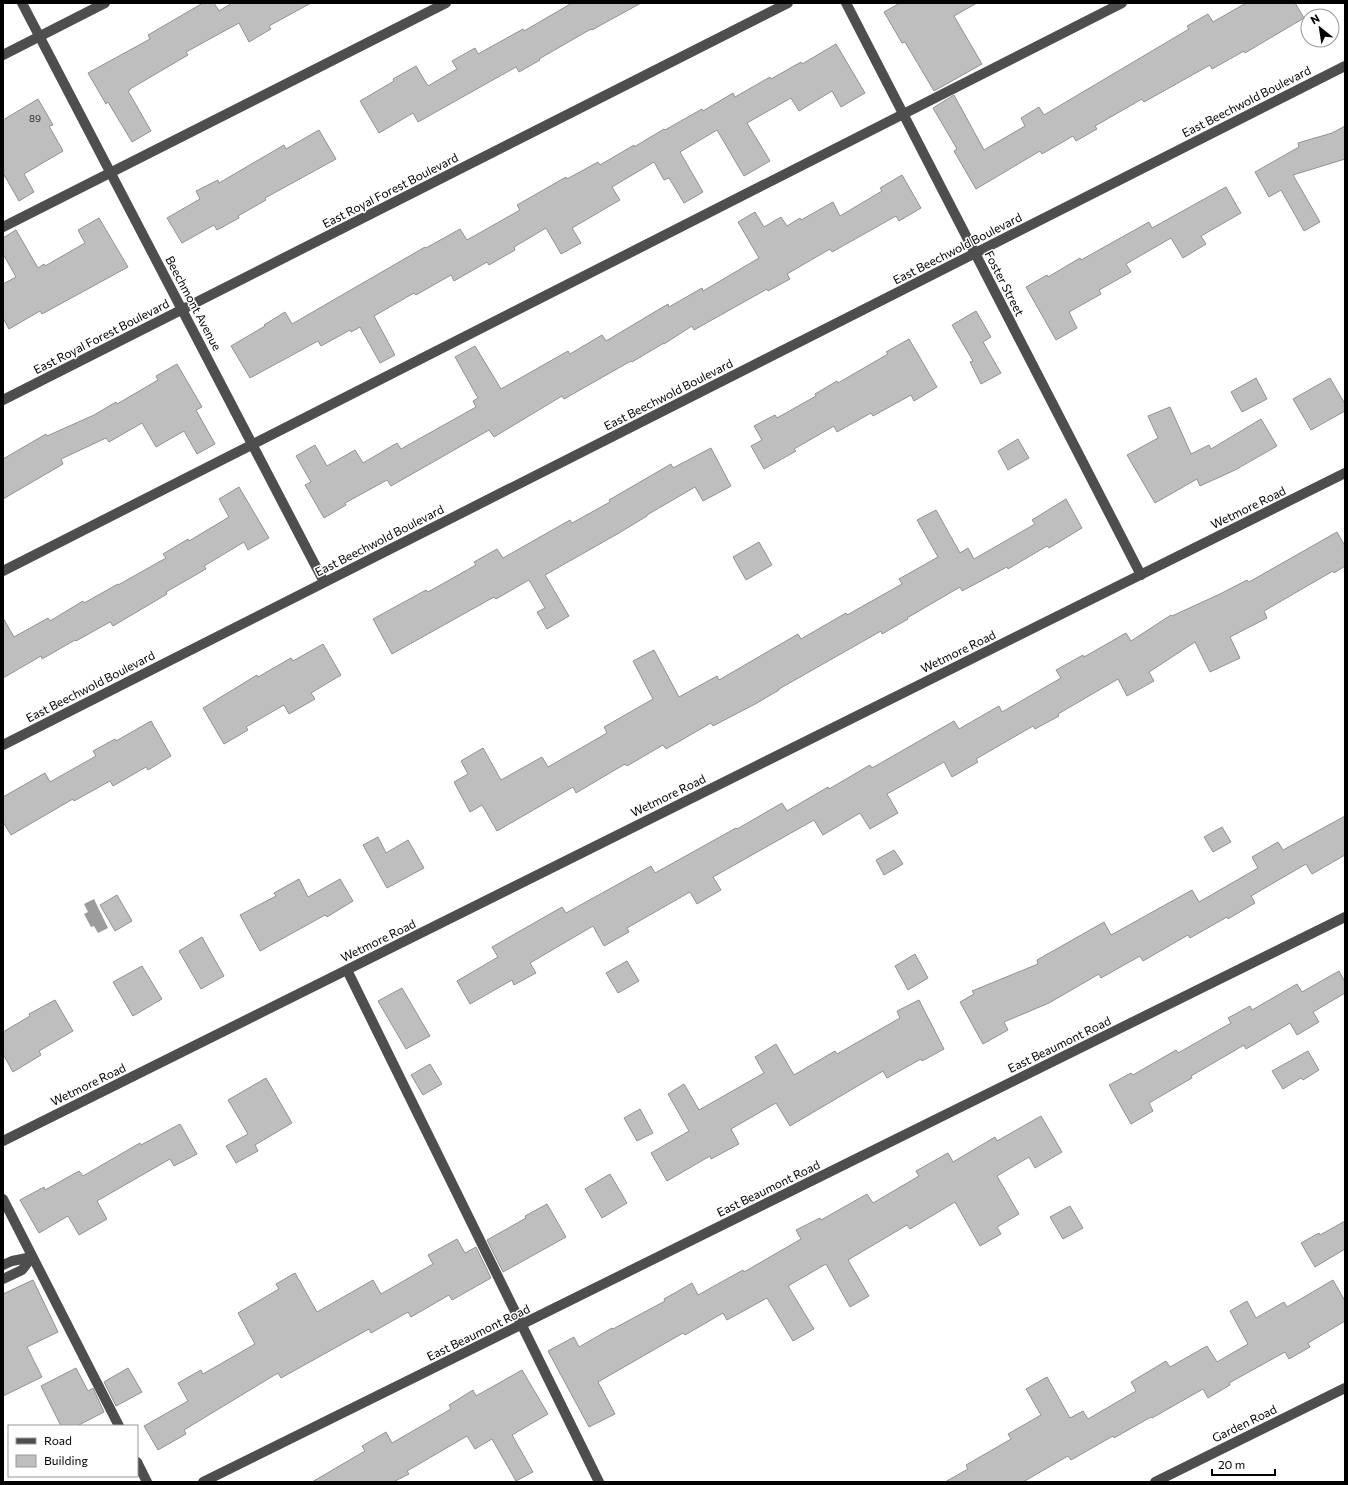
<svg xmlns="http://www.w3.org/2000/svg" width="1348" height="1485" viewBox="0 0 1348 1485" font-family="Commissioner,sans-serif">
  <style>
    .water { fill: #9c9c9c }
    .building { fill: #bebebe; stroke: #929292 }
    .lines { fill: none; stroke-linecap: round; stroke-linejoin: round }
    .minor { stroke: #4e4e4e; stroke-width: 10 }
    .labels { text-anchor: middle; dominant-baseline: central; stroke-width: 3; stroke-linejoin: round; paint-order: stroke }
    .number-label { font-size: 10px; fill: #303030 }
    .street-label { font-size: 12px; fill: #000; stroke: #fff }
  </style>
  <rect width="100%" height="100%" fill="#fff"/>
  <path class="water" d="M94,899l14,29 -10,5 -4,-7 -3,1 -7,-13 4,-2 -4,-8z"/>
  <g class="building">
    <path d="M203,3h11l5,8 13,-8h79l-42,23 2,3 -22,13 -10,-19 -53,29 2,3 -58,34v1l-2,1 23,40 -19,11 -24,-40 -2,2 -18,-31 62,-34 -2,-4z"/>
    <path d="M572,3h69l-49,27 -1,-1 -52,30 1,1 -21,12 -3,-5 -98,55 -5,-9 -34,20 -19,-32 34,-20 -1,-2 23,-13 12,20 29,-17 -5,-8 23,-13 3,6 45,-25 1,2z"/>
    <path d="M900,3h77l-23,13 28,48 -48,27 -29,-49 -3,1 -18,-31z"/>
    <path d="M1246,3h49l9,15 -59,35 -1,-2 -32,18 -2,-4 -66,37 -2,-3 -47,27 2,3 -21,12 -3,-5 -31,18 -2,-3 -64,38 -22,-38 3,-2 -24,-41 21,-13 30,55 41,-24 -4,-8 18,-11 5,8 145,-86 -2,-3 21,-12 5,8z"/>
    <path d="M836,44l29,49 -24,14 -9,-16 -33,20 -8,-13 -44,25 23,38 -26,15 -27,-46 -37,22 23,40 -19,11 -15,-25 -5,2 -10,-18 -42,25 8,13 -48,28 9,15 -20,11 -15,-26 -32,19 1,3 -26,15 -2,-3 -33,19 -3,-6 -35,20 -2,-2 -40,23 21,39 -15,8 -20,-36 -9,5 -1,-2 -29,16 -3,-5 -68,37 -19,-32 34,-20 -1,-1 21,-13 7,12 133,-77 1,1 34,-19 7,11 53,-30 -3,-5 49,-28 1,2 31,-17 2,3 34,-20v2l30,-18 1,1 37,-21 1,2 30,-18 2,4 35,-20 1,2 30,-17 1,2z"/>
    <path d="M38,99l15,26 -4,1 14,25 -39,23 10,18 -15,9 -16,-28v-53z"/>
    <path d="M1345,126v33l-52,16 27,47 -16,9 -23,-41 -12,7 -14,-25 44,-25 -1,-4 34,-10z"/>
    <path d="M319,130l17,29 -71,39 1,2 -28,16 1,2 -22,12 -3,-5 -32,18 -15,-25 33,-19 -4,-8 22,-11 1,3 65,-38 2,4z"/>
    <path d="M902,175l19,33 -22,13 -3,-5 -64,36 -2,-3 -43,25 3,5 -22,12 -1,-2 -73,41 -2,-4 -28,18v-1l-32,19 -1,-1 -67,38 -2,-3 -68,41 -5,-7 -98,56 -4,-6 -42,23 1,2 -22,13 -19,-33 6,-3 -15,-26 19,-11 12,21 28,-16 8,13 34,-20 4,6 75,-42 -3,-6 5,-3 -23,-41 20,-11 26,43 67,-38 2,3 32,-19 4,6 62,-37 1,3 33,-19 1,3 56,-33 -21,-36 17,-10 9,15 17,-10 6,9 13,-8 1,2 32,-18 7,14 42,-25 -2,-3z"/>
    <path d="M1226,187l15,26 -40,23 5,8 -23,14 -12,-20 -45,26 5,8 -32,18 2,4 -32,18 8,16 -21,12 -30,-53 21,-12 1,2 32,-19 1,2 68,-38 3,6z"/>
    <path d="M99,218l29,49 -86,47 -2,-3 -31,18 -6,-11v-34l13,-7 -13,-23v-16l13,-8 22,38 6,-4 1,2 40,-23 -7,-13z"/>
    <path d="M976,311l15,26 -8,5 18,31 -20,11 -11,-22 3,-1 -21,-36z"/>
    <path d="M909,339l28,48 -23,14 -3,-6 -38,21 -2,-3 -34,19 -3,-6 -40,23 2,2 -32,18 -13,-23 11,-6 -8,-14 21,-11 2,3 39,-22 -1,-2 22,-13 1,2 50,-29 -2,-2z"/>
    <path d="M177,364l25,43 -6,3 19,34 -18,10 -13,-23 -28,16 -14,-24 -33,19 -3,-4 -45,21 2,5 -60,35v-40l43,-25 1,2 47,-21 22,-13 1,2 41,-24 -2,-4z"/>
    <path d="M1256,378l11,21 -25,13 -11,-20z"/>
    <path d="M1330,378l15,26v7l-34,19 -18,-31z"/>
    <path d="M1170,407l21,47 18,-9 2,4 50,-30 16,27 -42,24 -35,16 -3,-7 -42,24 -28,-48 31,-17 -10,-22z"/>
    <path d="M1018,439l11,19 -21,12 -10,-19z"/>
    <path d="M711,448l20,38 -28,15 -8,-14 -48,28v1l-28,17 -74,42 24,41 -22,13 -10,-17 8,-4 -16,-28 -33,19 -2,-2 -102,57 -19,-35 53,-29 2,2 48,-27 -2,-3 23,-13 6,9 67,-38 2,3 38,-21 -1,-2 62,-36 2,4z"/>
    <path d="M239,487l30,51 -21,12 -4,-8 -40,24 2,3 -40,23 1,2 -54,32 -3,-4 -34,19 -1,-1 -33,19 -1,-3 -38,22v-60l11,19 34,-19 2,3 33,-20 1,2 34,-19v1l48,-27 -3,-4 25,-15 1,2 40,-24 -10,-18z"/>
    <path d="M1066,499l16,29 -33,20 -2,-2 -39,23 -1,-2 -45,24 -2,-4 -53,31 1,1 -26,15 -1,-3 -102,58v1l-22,13 -44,23 -2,-3 -45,26 -3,-4 -36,21 -2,-2 -49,29 -3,-6 -76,44 -15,-26 -12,7 -16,-30 14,-8 -7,-13 22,-13 18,32 41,-23 6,10 59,-34 -3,-6 49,-28 -20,-38 21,-11 25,47 38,-21 2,4 79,-46 3,5 45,-26 1,2 55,-31 -3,-5 39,-22 -21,-37 19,-10 24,43 8,-5 6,11 61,-35 -3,-4z"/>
    <path d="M1337,532l8,14v20l-11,7 -1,-2 -69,40 3,7 -37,19 10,21 -30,14 -15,-30 -46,30 5,9 -27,15 -9,-17 -60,35 1,2 -24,13 -2,-3 -57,33 2,3 -26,15 -8,-15 -57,32 11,19 -28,16 -10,-16 -37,22 -9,-15 -101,57 8,13 -24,14 -7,-12 -63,36 2,4 -25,14 -11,-20 -63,37 6,10 -22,12 -2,-5 -42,24 -13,-23 41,-24 -6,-10 70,-40 4,6 85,-47 4,7 81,-45 1,1 45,-26 5,8 41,-24 1,2 41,-24 2,3 82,-47 5,8 40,-23 3,6 59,-34 -5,-8 27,-15 1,2 42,-24 5,8 40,-26 1,1 48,-22 27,-14 2,2z"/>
    <path d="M759,542l13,23 -26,15 -13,-23z"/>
    <path d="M323,644l18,31 -30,18 4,6 -26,15 -5,-9 -38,22 2,3 -24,14 -21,-36 54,-33 1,2 33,-19 2,3z"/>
    <path d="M151,721l20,35 -23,14 -2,-3 -33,19 -3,-5 -36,20 -1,-2 -62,36 -8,-13v-25l42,-24 5,9 46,-26 -3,-5 22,-12 1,2z"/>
    <path d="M1345,816v39l-33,19 -6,-10 -55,32 4,7 -27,16 -1,-2 -37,21 -2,-3 -45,26 -3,-5 -39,22 -2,-4 -50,29 -45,19 4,8 -25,14 -23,-42 14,-8 -2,-3 66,-27 -1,-4 67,-38 7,13 81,-45 7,12 59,-34 -6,-11 26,-15 5,8z"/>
    <path d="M1222,827l9,15 -18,10 -9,-15z"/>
    <path d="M378,837l8,16 22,-13 16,28 -37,20 -24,-43z"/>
    <path d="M894,850l9,14 -19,11 -8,-15z"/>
    <path d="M299,879l9,18 32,-18 13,22 -26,16 -2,-2 -65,36 -20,-36 36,-19 -2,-3z"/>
    <path d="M117,895l15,26 -17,10 -15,-26z"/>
    <path d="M202,937l22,39 -23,13 -22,-38z"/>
    <path d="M915,954l13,24 -20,12 -13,-24z"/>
    <path d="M627,961l12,20 -21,12 -12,-20z"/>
    <path d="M142,966l20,33 -29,17 -20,-34z"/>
    <path d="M1339,971l6,11v11l-32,19 6,10 -22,13 -7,-12 -44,26 -2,-4 -53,31 1,2 -43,25 4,8 -22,13 -22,-39 22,-12 2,2 43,-25 2,3 53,-30 -3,-5 22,-12 2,4 45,-26 5,8z"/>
    <path d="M402,988l28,48 -24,13 -28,-48z"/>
    <path d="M55,1000l18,31 -34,20 2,4 -28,17 -10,-18v-22l27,-16 -1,-2z"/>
    <path d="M919,1000l25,49 -22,12 -1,-2 -34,19 -4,-7 -93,55 -14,-23 -45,26 8,15 -28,15 -1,-3 -43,25 -16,-28 38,-22 -21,-37 16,-10 15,26 65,-37 -9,-16 21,-13 18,31 41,-24 2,3 63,-36 -3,-7z"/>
    <path d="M1308,1051l11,19 -16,10 -2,-2 -18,11 -11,-18z"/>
    <path d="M430,1064l12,20 -19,11 -12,-20z"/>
    <path d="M266,1078l26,45 -37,22 3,6 -22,12 -10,-17 22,-12 -20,-34z"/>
    <path d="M640,1109l13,24 -16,8 -13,-23z"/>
    <path d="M1041,1116l21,36 -27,16 -6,-11 -32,19 22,38 -22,13 4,7 -21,12 -25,-44 -45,27 -3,-4 -59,35 21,36 -19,11 -24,-43 -38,22 26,43 -21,12 -26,-43 -40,22 -4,-7 -38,22 -2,-2 -85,49 17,32 -26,13 -41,-76 26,-14 5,10 33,-19 1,1 52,-28 -1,-2 28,-16 6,12 45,-25 1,2 57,-33 -5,-9 24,-12 1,2 46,-26 6,9 46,-27 -3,-5 32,-18 5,9 42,-25 2,4z"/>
    <path d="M180,1124l17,30 -23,12 -4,-7 -73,42 10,18 -28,16 -11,-19 -29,17 -19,-33 24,-13 1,3 34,-19 4,5 57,-33 1,2z"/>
    <path d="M610,1174l17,29 -25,15 -17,-29z"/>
    <path d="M547,1204l19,33 -63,35 -16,-32 39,-22 -1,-2z"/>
    <path d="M1070,1206l13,22 -20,11 -13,-22z"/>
    <path d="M1345,1221v28l-30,18 -14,-24 18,-10 1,2z"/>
    <path d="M457,1239l8,14 11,-6 15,31 -39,22 -3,-5 -38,22 -3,-5 -37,21 -2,-4 -88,49 -3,-5 -94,57 2,4 -28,16 -14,-24 44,-25 -10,-18 23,-13 2,4 52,-30 -17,-31 41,-24 -3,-5 19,-11 22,39 56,-32 8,14 52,-30 -5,-9z"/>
    <path d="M33,1280l25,52 -31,15 15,30 -39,19v-102z"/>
    <path d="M1333,1280l12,21v20l-37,22 2,4 -21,12 -4,-7 -56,31 1,2 -22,13 -5,-9 -51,29 -1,-1 -37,21 -1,-2 -42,24 -3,-4 -45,26h-78l23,-13 -2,-4 45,-26 -3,-5 33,-19 -15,-26 21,-12 23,41 13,-7 5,8 48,-28 -5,-9 35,-21 4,6 37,-21 10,16 31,-18 -18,-33 17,-10 9,17 28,-16 3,5z"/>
    <path d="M76,1368l12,23 5,-3 11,24 -27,14h-16l-20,-40z"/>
    <path d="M128,1368l14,24 -26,14 -12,-24z"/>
    <path d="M522,1370l26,44 -36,21 21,37 -17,9 -24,-42 -17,10 -8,-13 -60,35 2,3 -16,8h-81l53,-31 -3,-5 24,-14 6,11 59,-34 -2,-4 24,-15 3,6z"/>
  </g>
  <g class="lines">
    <g class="minor">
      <path d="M22,3l302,579"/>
      <path d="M846,3l295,572"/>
      <path d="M3,55l102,-52"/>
      <path d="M3,227l443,-224"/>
      <path d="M3,400l785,-397"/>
      <path d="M3,571l1119,-568"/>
      <path d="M3,745l1342,-679"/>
      <path d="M347,970l252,512"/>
      <path d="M3,1141l1342,-668"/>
      <path d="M3,1199l116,227"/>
      <path d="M3,1265l9,-4 20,-4"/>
      <path d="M3,1279l19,-9 10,-13"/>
      <path d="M137,1462l10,20"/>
      <path d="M203,1482l1142,-565"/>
      <path d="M1155,1482l190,-94"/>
    </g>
  </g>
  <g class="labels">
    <g class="number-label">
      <text x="35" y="118">89</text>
    </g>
    <g class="street-label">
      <text transform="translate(1246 101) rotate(-27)">East Beechwold Boulevard</text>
      <text transform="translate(390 190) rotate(-27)">East Royal Forest Boulevard</text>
      <text transform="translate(957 248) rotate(-27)">East Beechwold Boulevard</text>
      <text transform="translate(1005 283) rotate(63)">Foster Street</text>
      <text transform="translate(194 303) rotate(62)">Beechmont Avenue</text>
      <text transform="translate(101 336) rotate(-27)">East Royal Forest Boulevard</text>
      <text transform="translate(668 394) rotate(-27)">East Beechwold Boulevard</text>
      <text transform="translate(1248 507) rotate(-26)">Wetmore Road</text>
      <text transform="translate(379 540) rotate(-27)">East Beechwold Boulevard</text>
      <text transform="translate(958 651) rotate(-26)">Wetmore Road</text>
      <text transform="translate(90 686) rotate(-27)">East Beechwold Boulevard</text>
      <text transform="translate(668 795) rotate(-26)">Wetmore Road</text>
      <text transform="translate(378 940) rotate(-26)">Wetmore Road</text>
      <text transform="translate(1059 1044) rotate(-26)">East Beaumont Road</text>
      <text transform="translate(88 1084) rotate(-26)">Wetmore Road</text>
      <text transform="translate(768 1188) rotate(-26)">East Beaumont Road</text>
      <text transform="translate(478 1332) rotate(-26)">East Beaumont Road</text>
      <text transform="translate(1244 1423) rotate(-26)">Garden Road</text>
    </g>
  </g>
  <rect width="1348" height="1485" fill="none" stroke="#000000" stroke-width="8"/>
  <rect x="8" y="1425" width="130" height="52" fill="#ffffff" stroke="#999999"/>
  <rect x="16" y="1438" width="20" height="6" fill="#4e4e4e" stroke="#999999"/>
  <text x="44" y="1445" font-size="12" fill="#000000">Road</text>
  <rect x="16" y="1455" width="20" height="12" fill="#bebebe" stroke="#999999"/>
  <text x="44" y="1465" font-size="12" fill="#000000">Building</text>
  <g transform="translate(1320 28) rotate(330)"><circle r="19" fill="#ffffff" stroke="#999999"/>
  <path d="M0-3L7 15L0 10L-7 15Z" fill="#000000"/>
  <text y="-6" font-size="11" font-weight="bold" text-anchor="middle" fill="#000000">N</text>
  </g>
  <path d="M1212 1469v6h63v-6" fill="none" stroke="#000000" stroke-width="2"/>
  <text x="1218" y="1469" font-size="12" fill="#000000" stroke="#ffffff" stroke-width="3" paint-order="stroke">20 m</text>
</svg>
